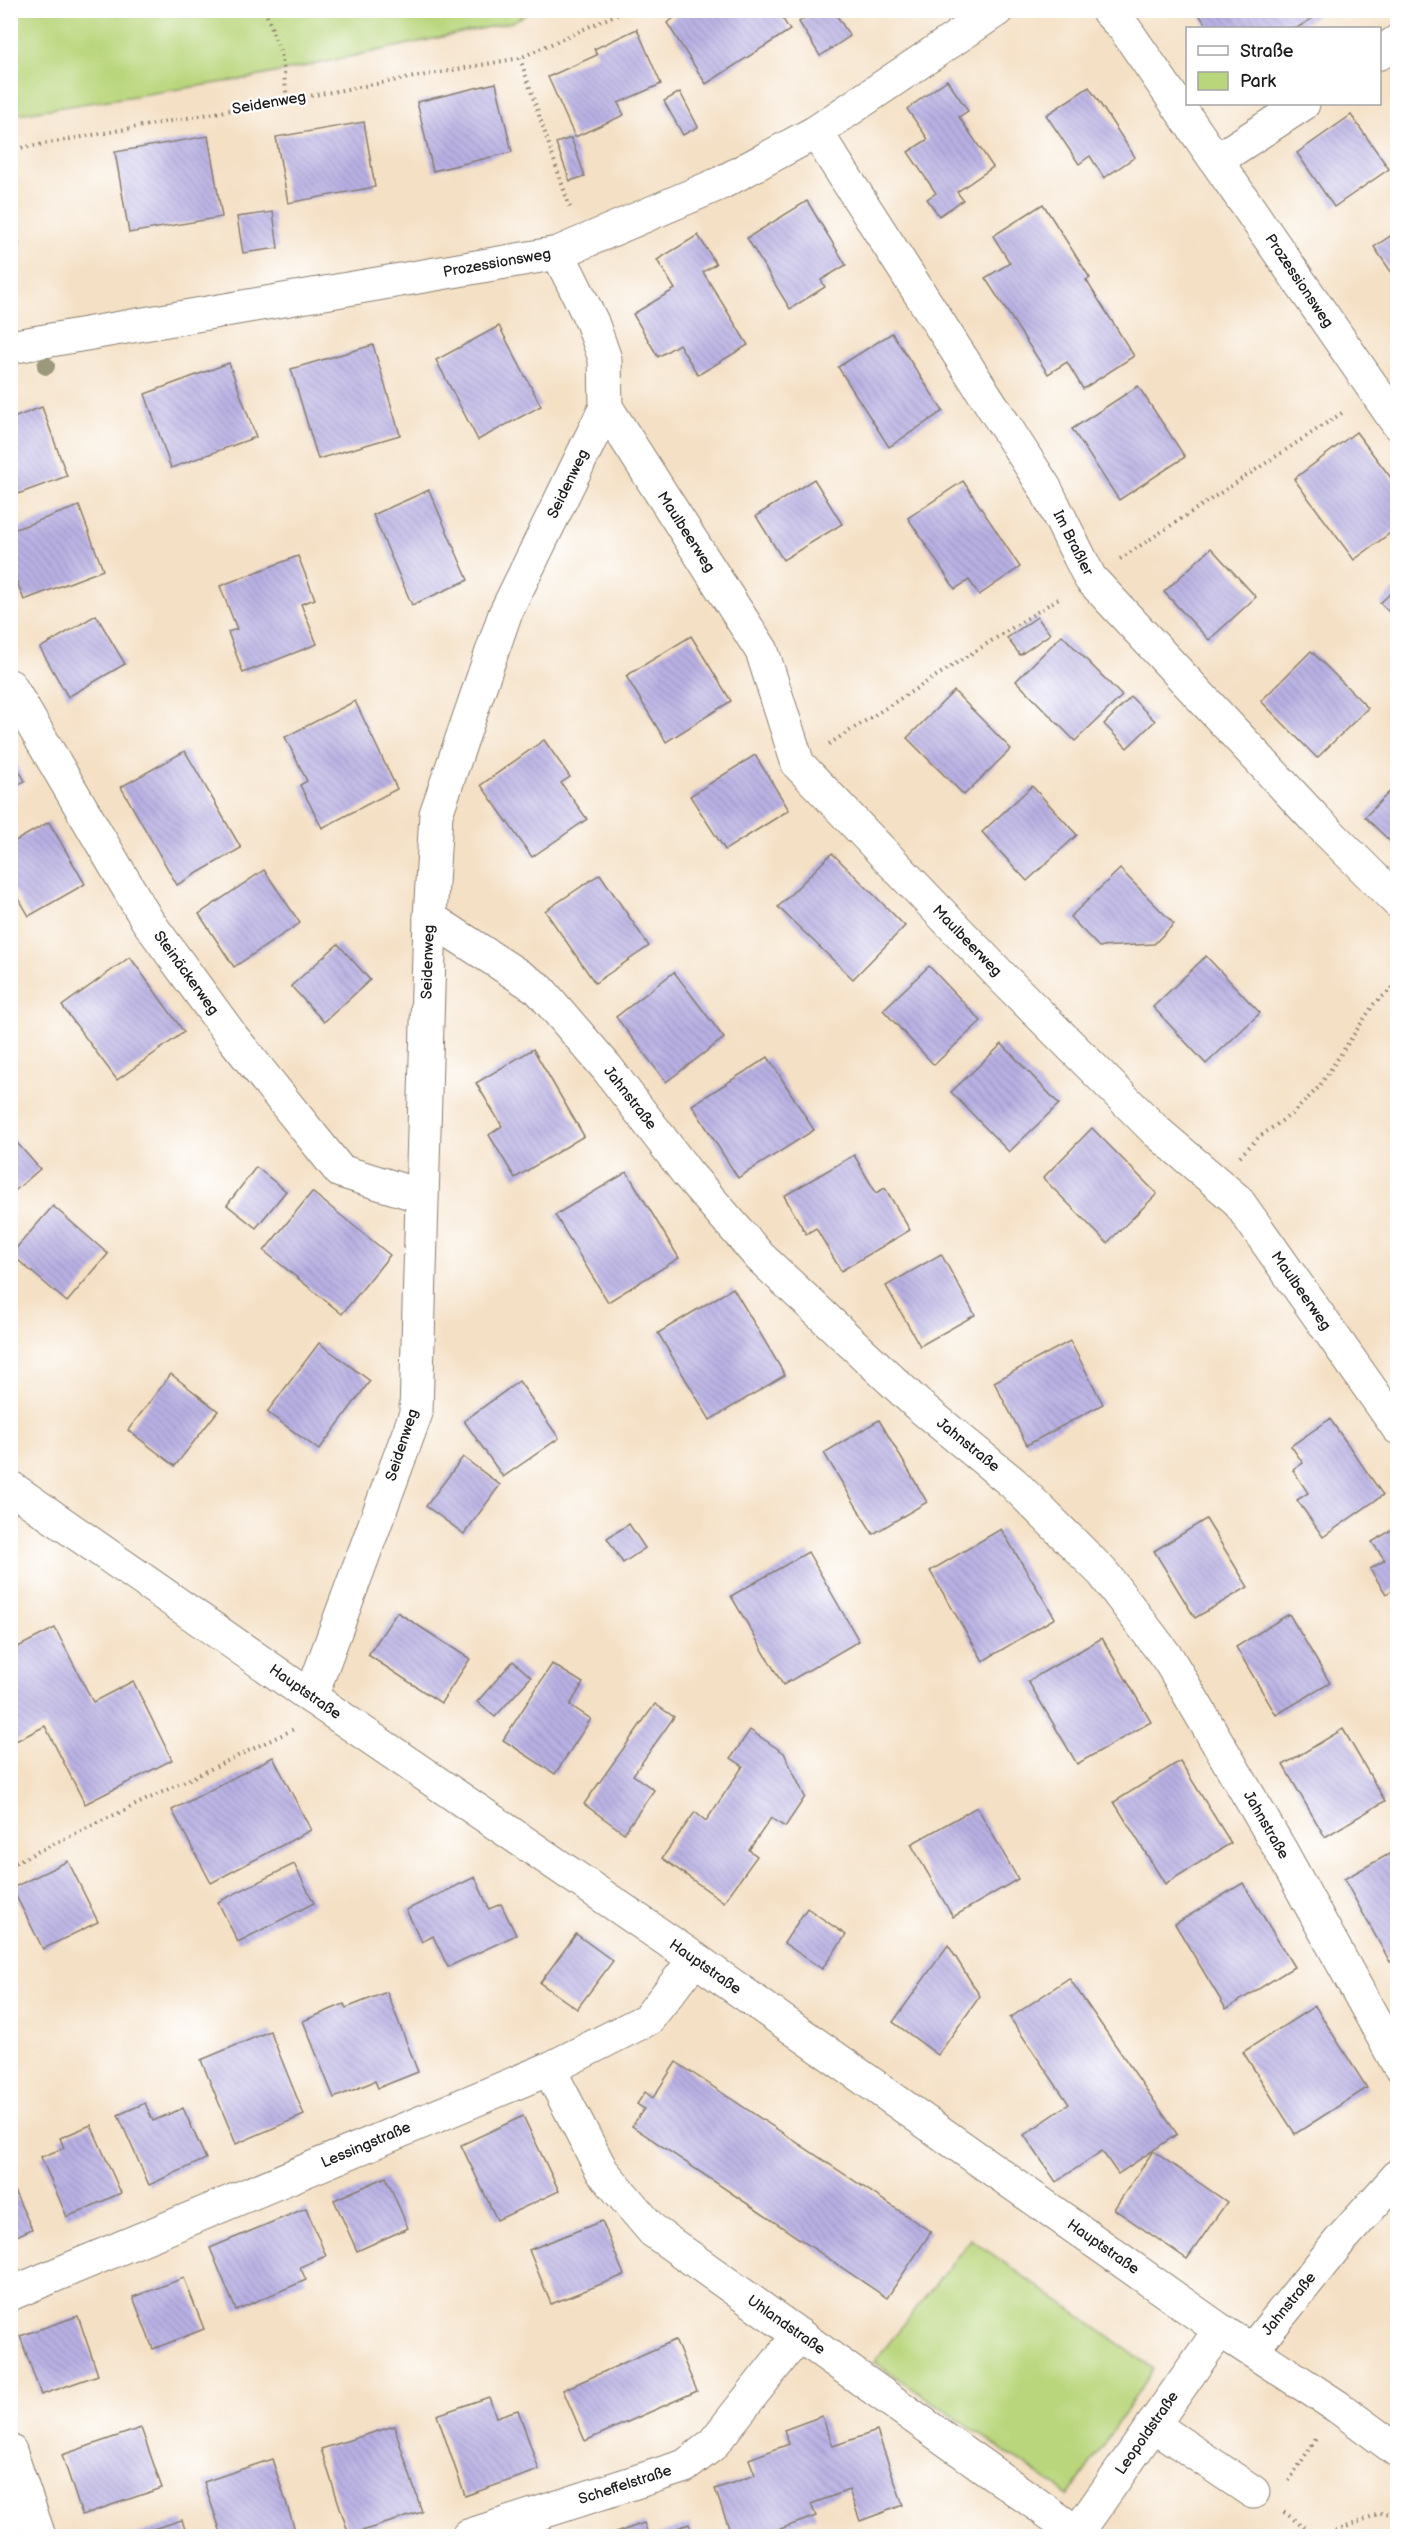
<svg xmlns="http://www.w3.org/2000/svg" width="1408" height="2547" viewBox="0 0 1408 2547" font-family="'Balsamiq Sans',sans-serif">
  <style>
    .green { fill: #b9d67c; stroke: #6a794c; stroke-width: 1.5 }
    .building { fill: url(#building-back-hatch) }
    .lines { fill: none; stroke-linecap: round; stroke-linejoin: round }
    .minor-casing { stroke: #887e70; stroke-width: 35 }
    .major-casing { stroke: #887e70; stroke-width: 35 }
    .path { stroke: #887e70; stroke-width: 4; stroke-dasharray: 1.5 4.5; stroke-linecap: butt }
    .minor { stroke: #fff; stroke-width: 33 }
    .major { stroke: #fff; stroke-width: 33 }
    .tree { fill: #9b987b }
    .labels { text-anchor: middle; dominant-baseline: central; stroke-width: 4.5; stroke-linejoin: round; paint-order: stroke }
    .street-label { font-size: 15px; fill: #1c1c1c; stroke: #fff }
  </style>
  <defs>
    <pattern id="building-back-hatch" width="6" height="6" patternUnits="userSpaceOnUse" patternTransform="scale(1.5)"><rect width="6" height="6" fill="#b8b0e3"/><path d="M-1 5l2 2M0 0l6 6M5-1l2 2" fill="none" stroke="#9e97c2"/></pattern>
  </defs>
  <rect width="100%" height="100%" fill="#fff"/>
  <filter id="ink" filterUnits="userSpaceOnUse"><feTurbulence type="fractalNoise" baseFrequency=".0167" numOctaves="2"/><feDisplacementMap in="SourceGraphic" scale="12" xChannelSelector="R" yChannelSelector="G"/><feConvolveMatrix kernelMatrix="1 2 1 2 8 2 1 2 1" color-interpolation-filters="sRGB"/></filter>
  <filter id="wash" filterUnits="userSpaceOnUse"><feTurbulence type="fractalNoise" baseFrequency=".008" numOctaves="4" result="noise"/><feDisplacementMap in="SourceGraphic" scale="24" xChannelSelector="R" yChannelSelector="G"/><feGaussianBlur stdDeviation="1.35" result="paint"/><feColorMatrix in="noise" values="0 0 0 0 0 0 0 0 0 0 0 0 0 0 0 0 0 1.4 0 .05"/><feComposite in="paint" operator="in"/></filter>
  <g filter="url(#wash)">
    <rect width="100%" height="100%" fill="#f4e0c5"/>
    <g class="green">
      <path d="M11,10h522v1l-21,11 -261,56 -240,37z"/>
      <path d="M971,2239l183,130 -85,126 -195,-133z"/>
    </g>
    <g id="blocks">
      <g class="building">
        <path d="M686,10h91l13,20 -84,54 -39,-61z"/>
        <path d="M816,10h17l17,26 -30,20 -21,-34z"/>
        <path d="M1196,10h123l2,3 -24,15h-89z"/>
        <path d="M637,29l24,55 -43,19 6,12 -49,22 -27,-60 49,-22 -3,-6z"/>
        <path d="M947,80l21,31 -9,6 34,50 -36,25 6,8 -24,16 -12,-17 9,-6 -28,-41 20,-13 -21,-30z"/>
        <path d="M496,83l16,69 -79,19 -16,-69z"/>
        <path d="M1089,87l46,70 -31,21 -14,-22 -11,8 -33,-49z"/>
        <path d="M680,92l18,35 -15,8 -19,-34z"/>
        <path d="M1351,115l38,54 -55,38 -37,-54z"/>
        <path d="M364,122l11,65 -87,16 -12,-66z"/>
        <path d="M208,136l14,81 -93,16 -14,-81z"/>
        <path d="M571,138l14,38 -15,5 -14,-38z"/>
        <path d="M807,201l39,64 -25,15 4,7 -35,22 -43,-71z"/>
        <path d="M10,203l9,41 -9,2z"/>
        <path d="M1043,204l47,74 -4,2 48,76 -51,33 -16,-27 -19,12 -63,-96 25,-15 -17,-27z"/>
        <path d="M273,212l5,36 -35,5 -6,-36z"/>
        <path d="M1398,231v51l-24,-35z"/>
        <path d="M698,235l18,29 -13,8 45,73 -50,30 -19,-31 -21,13 -25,-43 42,-25 -18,-29z"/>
        <path d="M499,326l42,80 -63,34 -42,-80z"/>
        <path d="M892,333l51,78 -54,36 -51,-80z"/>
        <path d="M373,345l27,90 -82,24 -27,-90z"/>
        <path d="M229,363l27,74 -85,31 -26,-74z"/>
        <path d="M1138,386l47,71 -66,43 -47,-71z"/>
        <path d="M42,407l25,69 -57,21v-78z"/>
        <path d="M1356,432l42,55v40l-44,33 -60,-81z"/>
        <path d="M814,479l28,45 -59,36 -27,-44z"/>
        <path d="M963,481l57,86 -41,28 -10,-15 -14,9 -47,-71z"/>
        <path d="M429,490l39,90 -56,25 -39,-90z"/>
        <path d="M79,506l24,64 -79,30 -14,-36v-33z"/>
        <path d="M1211,548l45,49 -47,43 -45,-48z"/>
        <path d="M298,556l17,43 -14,5 16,40 -74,29 -15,-41 9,-3 -17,-43z"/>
        <path d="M1398,587v34l-18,-18z"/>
        <path d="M96,615l29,49 -57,33 -28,-49z"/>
        <path d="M1037,617l13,17 -30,21 -13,-17z"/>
        <path d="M1062,635l60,61 -47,45 -59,-60z"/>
        <path d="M691,636l40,65 -65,41 -40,-66z"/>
        <path d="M1311,651l57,57 -51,50 -56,-57z"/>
        <path d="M954,691l57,58 -47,46 -57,-57z"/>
        <path d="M1131,697l24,24 -28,27 -23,-24z"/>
        <path d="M355,701l42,88 -75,39 -22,-43 7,-4 -22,-44z"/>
        <path d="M544,740l26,37 -9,6 26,36 -55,38 -51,-72z"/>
        <path d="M185,751l56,97 -64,37 -56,-98z"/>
        <path d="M10,755l15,26 -15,8z"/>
        <path d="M755,755l34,55 -64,40 -35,-54z"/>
        <path d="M1398,783v66l-33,-32z"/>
        <path d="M1032,786l45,49 -50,46 -45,-49z"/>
        <path d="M49,822l36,62 -56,32 -19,-33v-39z"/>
        <path d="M832,853l73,73 -52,53 -75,-72z"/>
        <path d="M1120,869l54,55 -20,20 -55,3 -29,-30z"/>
        <path d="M264,870l36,53 -66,44 -35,-53z"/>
        <path d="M600,874l49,72 -54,37 -50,-72z"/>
        <path d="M338,944l32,36 -46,42 -33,-36z"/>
        <path d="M1206,956l54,57 -54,51 -53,-57z"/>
        <path d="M130,957l54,75 -67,48 -55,-74z"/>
        <path d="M929,966l52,55 -47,44 -51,-55z"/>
        <path d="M674,972l50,66 -58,44 -50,-65z"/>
        <path d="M1002,1044l57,60 -50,48 -58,-60z"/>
        <path d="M533,1049l51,87 -69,42 -26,-43 13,-9 -26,-43z"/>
        <path d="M768,1057l46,73 -76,48 -46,-73z"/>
        <path d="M1092,1128l65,66 -50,49 -64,-65z"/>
        <path d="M10,1135l30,34 -30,26z"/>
        <path d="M854,1155l22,38 9,-5 25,42 -69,41 -25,-43 -10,6 -22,-38z"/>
        <path d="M256,1167l30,24 -30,37 -29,-23z"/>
        <path d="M627,1172l52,86 -71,44 -53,-87z"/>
        <path d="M312,1192l78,63 -48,59 -78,-63z"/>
        <path d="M53,1206l55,48 -41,48 -56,-48z"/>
        <path d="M941,1254l34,61 -55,31 -34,-60z"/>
        <path d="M733,1288l52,87 -75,45 -52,-87z"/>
        <path d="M1070,1341l33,63 -76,41 -33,-63z"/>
        <path d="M319,1343l51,38 -51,69 -52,-38z"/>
        <path d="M171,1374l47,37 -43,55 -47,-36z"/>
        <path d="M519,1381l40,57 -56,39 -39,-56z"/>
        <path d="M1330,1419l53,76 -60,42 -26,-37 11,-7 -15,-23 10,-7 -12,-17z"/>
        <path d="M879,1420l48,82 -54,32 -49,-81z"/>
        <path d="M463,1457l37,28 -36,49 -38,-28z"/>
        <path d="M1206,1519l42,68 -53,31 -41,-67z"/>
        <path d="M629,1524l16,24 -22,15 -16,-25z"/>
        <path d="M1398,1526v60l-12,8 -16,-25 15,-9 -13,-18z"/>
        <path d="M1001,1529l54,89 -72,43 -53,-90z"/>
        <path d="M808,1552l51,89 -76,44 -52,-89z"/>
        <path d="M397,1612l73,47 -29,44 -73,-48z"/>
        <path d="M1289,1614l41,69 -54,32 -40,-68z"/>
        <path d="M55,1628l38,74 40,-21 39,79 -87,44 -40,-78 -35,18v-93z"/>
        <path d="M1102,1638l49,84 -74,42 -49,-83z"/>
        <path d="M513,1661l18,16 -36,40 -18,-15z"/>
        <path d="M552,1664l31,19 -13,22 21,14 -36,55 -52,-34z"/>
        <path d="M655,1704l19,13 -41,58 21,15 -30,43 -40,-29z"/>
        <path d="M1343,1729l42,72 -60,36 -42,-72z"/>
        <path d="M750,1730l34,23 21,44 -20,30 -14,-9 -22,32 8,6 -33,46 -62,-44 33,-46 11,9 37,-55 -12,-8z"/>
        <path d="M273,1757l38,73 -100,53 -39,-73z"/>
        <path d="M1180,1761l51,82 -66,41 -51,-82z"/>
        <path d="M977,1807l41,72 -65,38 -42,-73z"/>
        <path d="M1398,1849v108l-8,5 -46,-83z"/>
        <path d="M68,1861l30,61 -55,27 -31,-61z"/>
        <path d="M294,1864l20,39 -76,39 -20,-40z"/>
        <path d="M475,1877l14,32 12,-5 15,31 -68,32 -15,-31 -11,6 -16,-32z"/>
        <path d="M1243,1883l51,84 -68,42 -51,-85z"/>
        <path d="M807,1908l39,27 -24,34 -38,-26z"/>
        <path d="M576,1934l37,27 -36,48 -37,-26z"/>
        <path d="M948,1945l32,51 -42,59 -45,-33z"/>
        <path d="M1069,1978l108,156 -59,40 -16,-23 -46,31 -32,-47 45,-31 -59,-86z"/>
        <path d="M387,1992l31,80 -40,16 -3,-7 -41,17 -31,-77 41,-17 2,4z"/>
        <path d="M1315,2006l52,82 -72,46 -52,-82z"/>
        <path d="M270,2031l34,84 -68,29 -35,-84z"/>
        <path d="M676,2062l255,170 -44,66 -255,-172 12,-17 -7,-5 8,-12 8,6z"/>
        <path d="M145,2103l8,18 30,-13 23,51 -57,26 -31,-70z"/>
        <path d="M523,2116l36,75 -62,29 -36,-75z"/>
        <path d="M91,2125l30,68 -54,24 -26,-60 23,-9 -4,-10z"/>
        <path d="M1153,2151l74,51 -40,57 -73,-50z"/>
        <path d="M386,2177l22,51 -51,23 -23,-51z"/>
        <path d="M10,2182l22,47 -22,10z"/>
        <path d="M306,2208l20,48 -26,11 6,13 -70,30 -26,-62z"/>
        <path d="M602,2221l22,54 -73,29 -22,-54z"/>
        <path d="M184,2278l20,51 -51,20 -20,-52z"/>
        <path d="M78,2316l20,59 -57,20 -21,-59z"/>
        <path d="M675,2340l22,51 -112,50 -22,-51z"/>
        <path d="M489,2397l7,20 22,-7 21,60 -74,26 -28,-81z"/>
        <path d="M822,2416l11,30 44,-15 26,74 -43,16 -11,-31 -38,14 5,12 -41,15 2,5h-45l-17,-47 40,-14 -6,-16 40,-15 -5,-14z"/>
        <path d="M394,2426l28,86 -73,23 -28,-86z"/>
        <path d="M141,2428l21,60 -80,27 -20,-60z"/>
        <path d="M272,2459l25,77h-75l-18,-54z"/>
        <path d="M182,2520l5,16h-56z"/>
        <path d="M644,2523l5,13h-42z"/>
        <path d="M689,2524l5,12h-39z"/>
      </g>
    </g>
  </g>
  <g filter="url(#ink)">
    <use href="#blocks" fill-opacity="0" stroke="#887e70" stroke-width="1.5"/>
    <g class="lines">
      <defs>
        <g id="minor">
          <path d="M1107,10l18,19 273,395"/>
          <path d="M1380,53l18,-12"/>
          <path d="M816,132l229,356 45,90 224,240 84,84"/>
          <path d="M1217,160l86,-56"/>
          <path d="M10,347l548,-94 163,-70 95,-51 181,-122"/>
          <path d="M606,407l156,244 36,113 206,215 152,152 81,69 161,228"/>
          <path d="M10,686l137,234 86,118 107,133 81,25"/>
          <path d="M430,918l109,71 68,79 80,105 73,84 157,147 96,79 90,90 66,87 111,189 118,215"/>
          <path d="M311,1697l105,-284 14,-495 6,-104 69,-200 101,-207 -1,-48 -13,-37 -34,-69"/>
          <path d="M549,2069l53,102 51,60 424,302"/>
          <path d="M10,2294l539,-225 99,-50 47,-60"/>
          <path d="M1252,2350l87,-108 59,-66"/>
          <path d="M1153,2425l100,67"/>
          <path d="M10,2451l29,85"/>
          <path d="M468,2536l217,-70 27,-21 87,-110"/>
          <path d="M1075,2536l145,-206"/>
        </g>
        <path id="major" d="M10,1487l301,210 384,262 525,371 118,77 60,44"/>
      </defs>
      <use href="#minor" class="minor-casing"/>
      <use href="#major" class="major-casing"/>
      <g class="path">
        <path d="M265,10l17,47 5,43"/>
        <path d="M520,58l50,150"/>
        <path d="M10,150l510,-92 106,-48"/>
        <path d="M1120,559l225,-148"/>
        <path d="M829,744l230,-146"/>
        <path d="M1240,1156l19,-19 34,-24 26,-26 55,-83 24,-21"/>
        <path d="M10,1865l284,-136"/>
        <path d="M1289,2481l28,-44"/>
        <path d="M1284,2512l32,24"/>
        <path d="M1325,2536l55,-23 18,1"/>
      </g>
      <use href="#minor" class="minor"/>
      <use href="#major" class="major"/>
    </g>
    <circle class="tree" cx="46" cy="366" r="9"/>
  </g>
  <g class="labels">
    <g class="street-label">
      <text transform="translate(269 103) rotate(-10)">Seidenweg</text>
      <text transform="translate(497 263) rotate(-10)">Prozessionsweg</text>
      <text transform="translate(1299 281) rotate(56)">Prozessionsweg</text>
      <text transform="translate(568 484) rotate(-64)">Seidenweg</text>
      <text transform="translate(686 532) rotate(57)">Maulbeerweg</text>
      <text transform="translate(1073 543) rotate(63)">Im Braßler</text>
      <text transform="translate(967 941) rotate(46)">Maulbeerweg</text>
      <text transform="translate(428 962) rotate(-88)">Seidenweg</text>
      <text transform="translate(186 973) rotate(54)">Steinäckerweg</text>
      <text transform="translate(630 1098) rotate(52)">Jahnstraße</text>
      <text transform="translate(1301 1291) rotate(55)">Maulbeerweg</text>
      <text transform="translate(402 1445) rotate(-72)">Seidenweg</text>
      <text transform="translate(968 1445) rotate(39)">Jahnstraße</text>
      <text transform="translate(305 1692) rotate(35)">Hauptstraße</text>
      <text transform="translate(1266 1825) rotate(60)">Jahnstraße</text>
      <text transform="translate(705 1967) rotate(35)">Hauptstraße</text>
      <text transform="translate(366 2145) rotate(-23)">Lessingstraße</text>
      <text transform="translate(1103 2247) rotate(35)">Hauptstraße</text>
      <text transform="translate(1289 2304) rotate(-51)">Jahnstraße</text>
      <text transform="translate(786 2325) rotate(35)">Uhlandstraße</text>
      <text transform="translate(1147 2433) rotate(-55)">Leopoldstraße</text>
      <text transform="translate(625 2485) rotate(-18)">Scheffelstraße</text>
    </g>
  </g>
  <rect width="1408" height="2547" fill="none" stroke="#fff" stroke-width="36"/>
  <rect x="1186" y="27" width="195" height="78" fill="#ffffff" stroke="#a4a4a4" stroke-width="1.5"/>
  <rect x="1198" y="46" width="30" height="9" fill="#ffffff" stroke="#a4a4a4" stroke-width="1.5"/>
  <text x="1240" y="57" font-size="18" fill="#1c1c1c">Straße</text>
  <rect x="1198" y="72" width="30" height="18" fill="#b9d67c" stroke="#a4a4a4" stroke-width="1.5"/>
  <text x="1240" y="87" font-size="18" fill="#1c1c1c">Park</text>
</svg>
